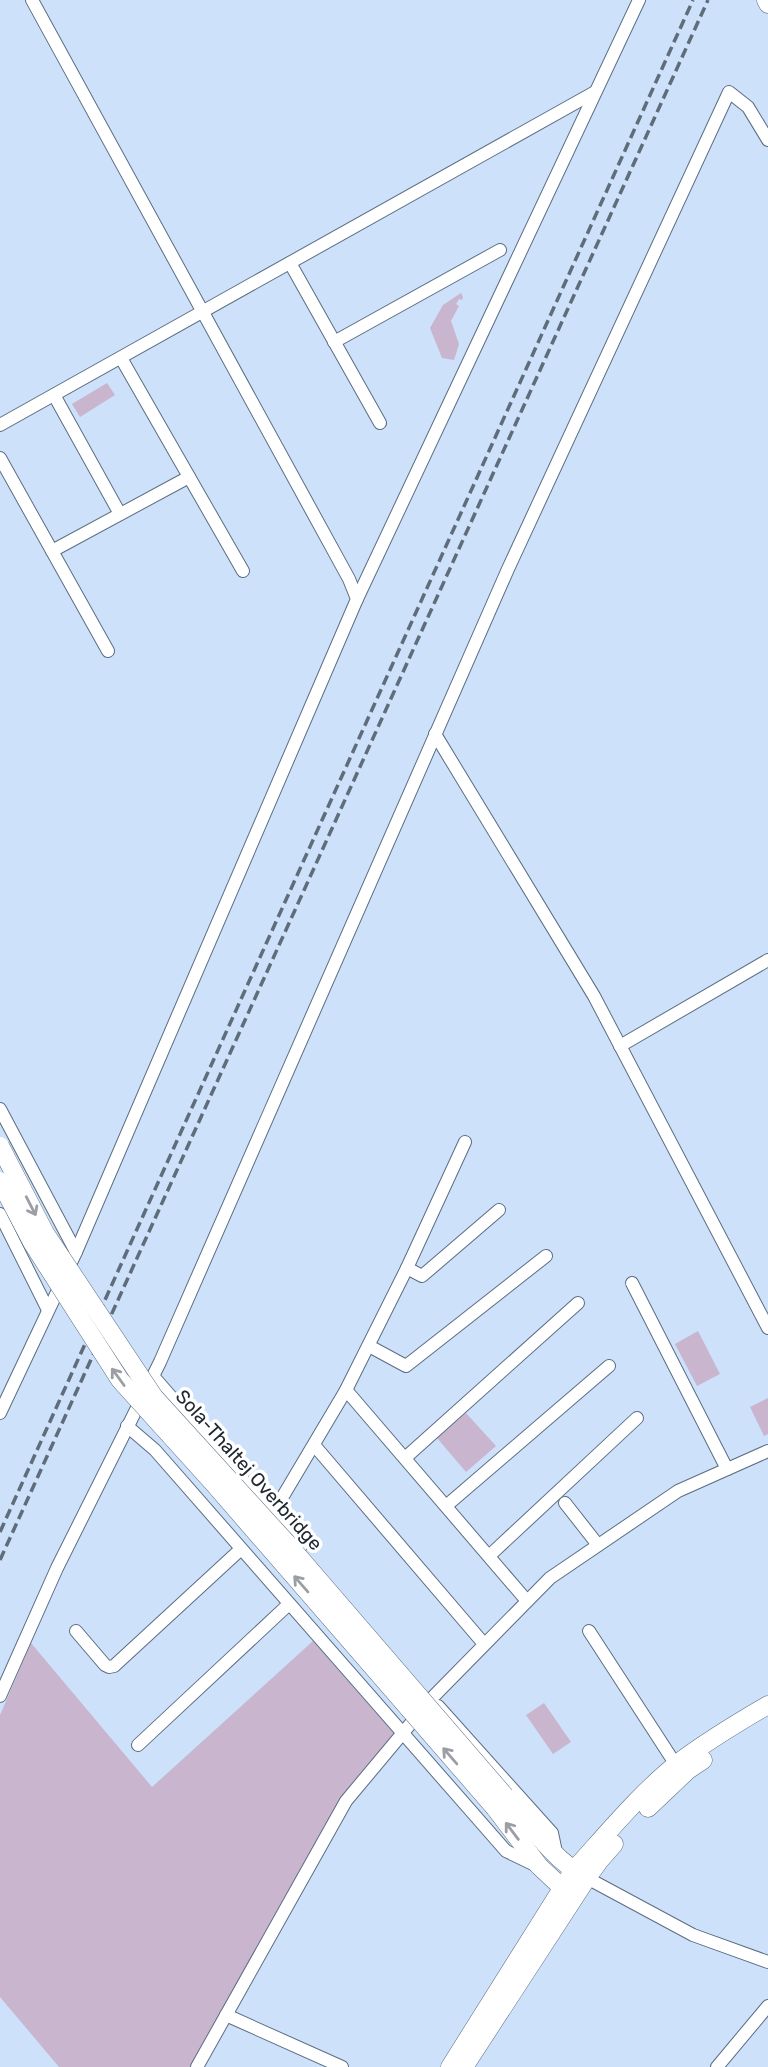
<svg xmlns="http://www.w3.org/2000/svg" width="768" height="2067" viewBox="0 0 768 2067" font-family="Rubik,sans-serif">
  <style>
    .green { fill: #c9b5ce }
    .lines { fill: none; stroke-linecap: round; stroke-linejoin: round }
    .street-casing { stroke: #5b6d82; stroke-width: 14 }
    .secondary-casing { stroke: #5b6d82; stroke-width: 19 }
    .street { stroke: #fff; stroke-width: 12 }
    .secondary { stroke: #fff; stroke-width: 18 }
    .rail { stroke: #5f6c7a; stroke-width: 3.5; stroke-dasharray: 10 5; stroke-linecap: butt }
    .secondary-bridge-casing { stroke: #5b6d82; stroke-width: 19; stroke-linecap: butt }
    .secondary-bridge { stroke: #fff; stroke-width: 18 }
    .oneway { stroke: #9b9ea2 }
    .labels { text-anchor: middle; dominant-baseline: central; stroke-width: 7; stroke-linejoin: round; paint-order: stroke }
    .street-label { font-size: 19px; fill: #202830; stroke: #fff }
  </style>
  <rect width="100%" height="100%" fill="#cde1fa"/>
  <g class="green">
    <path d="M461,293l2,4 -1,3 -3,-1 -3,5 3,2 -8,15 8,23 -5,16 -12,-2 -12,-30 13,-23z"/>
    <path d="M107,383l8,12 -35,22 -8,-13z"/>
    <path d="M698,1331l22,43 -23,12 -22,-42z"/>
    <path d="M768,1398v36l-4,2 -14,-29z"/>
    <path d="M466,1413l30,33 -30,26 -29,-34z"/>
    <path d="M313,1641l83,95 -52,63 -151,268h-134l-59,-70v-282l31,-72 121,144z"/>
    <path d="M544,1703l27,39 -18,12 -27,-39z"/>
  </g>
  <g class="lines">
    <defs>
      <g id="street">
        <path d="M290,263l90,160"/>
        <path d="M334,342l166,-92"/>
        <path d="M121,358l122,213"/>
        <path d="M54,395l66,119"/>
        <path d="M0,425l595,-333"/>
        <path d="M0,458l108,193"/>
        <path d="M52,551l137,-74"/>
        <path d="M357,599l282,-599"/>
        <path d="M435,734l159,262 174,332"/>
        <path d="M620,1046l148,-86"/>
        <path d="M0,1109l76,143"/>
        <path d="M0,1214l48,96"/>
        <path d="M407,1268l58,-126"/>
        <path d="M632,1283l95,186"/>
        <path d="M369,1346l37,20 140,-110"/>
        <path d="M153,1376l148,170"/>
        <path d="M346,1390l181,211"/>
        <path d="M0,1413l76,-161 281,-653 -8,-20 -317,-579"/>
        <path d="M127,1426l28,24 351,401 29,14"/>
        <path d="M314,1445l170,199"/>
        <path d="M405,1458l173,-155"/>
        <path d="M565,1503l33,42"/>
        <path d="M446,1506l163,-140"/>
        <path d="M273,1513l73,-123 61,-122 15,8 77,-66"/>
        <path d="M489,1556l148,-138"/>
        <path d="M76,1631l29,34 4,2 5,-1 127,-117"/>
        <path d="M589,1631l87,134"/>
        <path d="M0,1696l57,-128 103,-206 348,-793 221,-477 19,15 20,33"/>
        <path d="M438,1706l114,127 5,24"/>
        <path d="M138,1745l151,-141"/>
        <path d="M587,1878l106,57 75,27"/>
        <path d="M226,2015l116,52"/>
        <path d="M197,2067l149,-266 86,-103 118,-120 128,-87 90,-40"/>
        <path d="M717,2067l51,-61"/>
      </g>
      <g id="secondary">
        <path d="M766,0l2,4"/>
        <path d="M505,1796c21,24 50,66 78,79"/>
        <path d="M495,1808l44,58 32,30"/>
        <path d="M648,1808l40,-38 15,-10"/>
        <path d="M450,2067l123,-196c32,-35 68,-79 105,-108 29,-22 59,-40 90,-58"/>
        <path d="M464,2067l123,-189 13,-18 14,-16"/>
      </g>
    </defs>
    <use href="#street" class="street-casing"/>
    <use href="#secondary" class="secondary-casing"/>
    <use href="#street" class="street"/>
    <use href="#secondary" class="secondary"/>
    <g class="rail">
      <path d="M0,1532l693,-1532"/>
      <path d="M0,1560l708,-1560"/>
    </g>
    <defs>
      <g id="secondary-bridge">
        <path d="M0,1146l45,87 109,164 132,145 219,254"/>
        <path d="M0,1181l33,63 87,136 94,104 281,324"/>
      </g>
    </defs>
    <use href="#secondary-bridge" class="secondary-bridge-casing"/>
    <use href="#secondary-bridge" class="secondary-bridge"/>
  </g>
  <defs><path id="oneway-shaft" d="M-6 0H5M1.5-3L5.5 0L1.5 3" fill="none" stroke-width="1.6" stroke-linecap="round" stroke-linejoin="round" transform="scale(1.75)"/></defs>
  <g class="oneway">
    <use href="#oneway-shaft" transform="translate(31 1206) rotate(63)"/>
    <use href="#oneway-shaft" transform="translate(118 1377) rotate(-126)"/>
    <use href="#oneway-shaft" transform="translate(301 1584) rotate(-131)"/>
    <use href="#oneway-shaft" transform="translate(450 1756) rotate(-131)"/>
    <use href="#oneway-shaft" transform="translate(512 1831) rotate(-127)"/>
  </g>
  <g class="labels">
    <g class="street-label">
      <text transform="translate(249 1470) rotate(48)">Sola-Thaltej Overbridge</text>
    </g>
  </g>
</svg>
